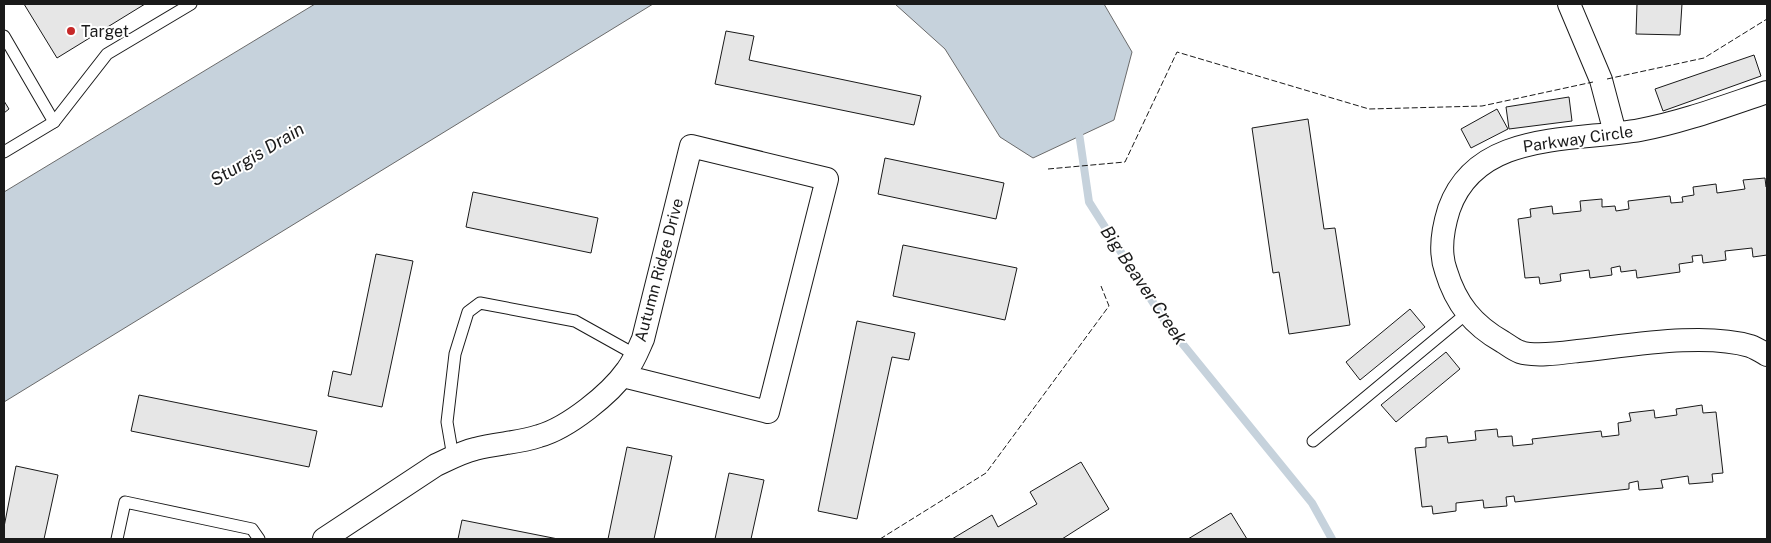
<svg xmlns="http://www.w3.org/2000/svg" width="1771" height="543" viewBox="0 0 1771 543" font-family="'Public Sans',sans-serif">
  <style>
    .water { fill: #c6d2dc; stroke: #6a6a6a }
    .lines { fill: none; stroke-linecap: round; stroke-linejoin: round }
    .stream { stroke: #c6d2dc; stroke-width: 8 }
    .building { fill: #e6e6e6; stroke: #1a1a1a }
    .service-casing { stroke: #1a1a1a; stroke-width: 13 }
    .minor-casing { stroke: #1a1a1a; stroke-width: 24 }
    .service { stroke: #fff; stroke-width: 11 }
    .minor { stroke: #fff; stroke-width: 22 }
    .fence { stroke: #1a1a1a; stroke-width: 1; stroke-dasharray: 6 2.5; stroke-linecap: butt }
    .poi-dot { fill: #c62828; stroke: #fff; stroke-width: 2 }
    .labels { text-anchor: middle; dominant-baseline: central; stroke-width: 4; stroke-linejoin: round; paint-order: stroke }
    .poi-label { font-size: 16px; fill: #1a1a1a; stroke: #fff; text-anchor: start }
    .street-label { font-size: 16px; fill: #1a1a1a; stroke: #fff }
    .water-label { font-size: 18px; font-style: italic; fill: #1a1a1a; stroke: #fff }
  </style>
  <rect width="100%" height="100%" fill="#fff"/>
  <g class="water">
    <path d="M315,4h338l-649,398v-210z"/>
    <path d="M895,4h209l28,48 -18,68 -81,38 -33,-21 -55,-88z"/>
  </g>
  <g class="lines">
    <path class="stream" d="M1078,126l11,76 79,124 144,177 20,36"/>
  </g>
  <g class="building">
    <path d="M24,4h121l-88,54z"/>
    <path d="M1637,4h45l-2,31 -44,-1z"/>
    <path d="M726,31l28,5 -5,24 172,36 -7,29 -199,-41z"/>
    <path d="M1754,55l7,21 -98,35 -8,-22z"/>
    <path d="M1569,97l3,24 -63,8 -3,-22z"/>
    <path d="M4,101l5,8 -5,4z"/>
    <path d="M1497,109l11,20 -37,19 -10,-19z"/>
    <path d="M1308,119l16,110 11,-1 15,97 -61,9 -10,-62 -6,1 -21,-145z"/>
    <path d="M885,158l119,25 -8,36 -118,-25z"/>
    <path d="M1765,178l1,9h1v68l-14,2 -1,-9 -27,3 1,9 -23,3 -1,-8 -10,1 1,6 -14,2 1,8 -43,6 -1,-8 -15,2 -1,-6 -9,2 1,7 -22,3 -1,-8 -29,4 1,7 -21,3 -1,-7 -14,1 -7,-59 13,-2 -1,-8 22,-3 1,8 28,-3 -1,-10 22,-2v8l13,-1 1,5 13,-2 -1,-8 42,-5 1,7 12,-1 -1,-5 12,-2 -1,-8 23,-3 1,9 28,-4 -2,-9z"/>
    <path d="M473,192l125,26 -7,35 -125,-26z"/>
    <path d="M903,245l114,23 -12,52 -112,-24z"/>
    <path d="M376,254l37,7 -31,146 -54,-11 5,-25 18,4z"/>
    <path d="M1410,309l15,18 -65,53 -14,-18z"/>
    <path d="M857,321l58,12 -6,27 -17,-3 -35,162 -39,-8z"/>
    <path d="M1446,352l14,17 -64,53 -15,-17z"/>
    <path d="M139,395l178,36 -8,36 -178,-36z"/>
    <path d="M1702,405l1,8 13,-1 7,61 -11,1 1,8 -24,2 -1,-8 -27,4 2,8 -24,2 -1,-9 -9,2v6l-114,13 -1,-6 -8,1 1,9 -23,2 -1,-8 -27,3v8l-23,3 -1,-8 -10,1 -7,-59 11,-1v-9l21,-2 1,7 28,-3 -1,-9 22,-2 1,8 14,-1 1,10 20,-2 -1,-5 69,-8 1,6 17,-2 -1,-12 13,-2 -2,-8 25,-3 1,8 22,-3 -1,-6z"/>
    <path d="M627,447l45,9 -18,83h-46z"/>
    <path d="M1081,462l28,47 -47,30h-110l40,-24 6,12 39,-23 -7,-12z"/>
    <path d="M16,466l42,9 -14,64h-40v-12z"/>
    <path d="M729,473l35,7 -13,59h-36z"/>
    <path d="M1231,513l16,26h-59z"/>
    <path d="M462,520l96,19h-100z"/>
  </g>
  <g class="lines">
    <defs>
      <g id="service">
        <path d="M4,36l50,86"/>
        <path d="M4,152l50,-30 53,-68 84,-50"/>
        <path d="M1313,441l153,-127"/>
        <path d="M453,457l-6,-35 8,-68 13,-42 12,-9 95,18 61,34"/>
        <path d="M117,539l8,-37 127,27 7,10"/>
      </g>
      <g id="minor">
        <path d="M1569,4l32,76 14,53"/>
        <path d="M1767,92c-42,14 -84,30 -127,38 -67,12 -163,0 -191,79 -6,19 -10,43 -3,62 10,33 27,54 57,71 5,3 11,8 17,10 15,5 42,1 58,-1 49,-5 126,-19 172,-5 6,2 12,6 17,9"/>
        <path d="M324,539l112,-74c13,-6 26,-13 39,-16 21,-6 44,-6 64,-13 29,-8 71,-42 88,-66 7,-9 11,-20 16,-31l48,-193 136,33 -59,233 -145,-36"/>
      </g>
    </defs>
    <use href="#service" class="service-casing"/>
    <use href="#minor" class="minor-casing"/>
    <use href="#service" class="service"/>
    <use href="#minor" class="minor"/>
    <g class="fence">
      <path d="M1607,79l97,-21 63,-39"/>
      <path d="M1048,169l77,-7 52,-110 192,57 113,-3 111,-24"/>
      <path d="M880,539l106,-66 123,-167 -8,-20"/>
    </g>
  </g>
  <circle class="poi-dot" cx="71" cy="31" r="5"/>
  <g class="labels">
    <g class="poi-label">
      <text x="81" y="31">Target</text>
    </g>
    <g class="street-label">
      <text transform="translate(1578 139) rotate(-8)">Parkway Circle</text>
      <text transform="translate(659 270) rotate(-75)">Autumn Ridge Drive</text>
    </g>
    <g class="water-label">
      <text transform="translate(257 154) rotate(-31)">Sturgis Drain</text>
      <text transform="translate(1144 285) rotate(56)">Big Beaver Creek</text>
    </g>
  </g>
  <rect width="1771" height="543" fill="none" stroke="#1a1a1a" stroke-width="10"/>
</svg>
